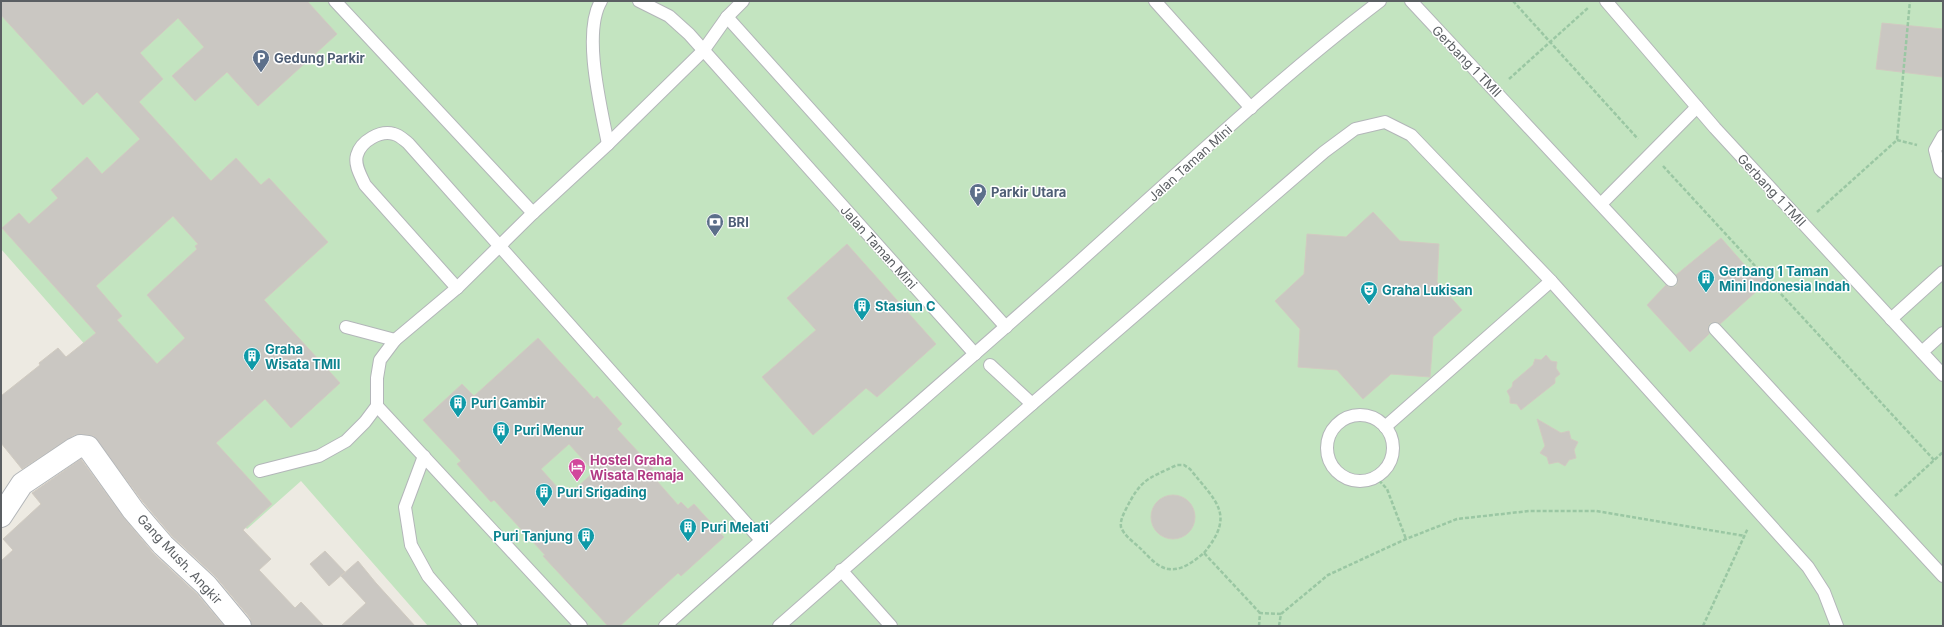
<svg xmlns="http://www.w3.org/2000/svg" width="1944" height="627" viewBox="0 0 1944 627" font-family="Inter,sans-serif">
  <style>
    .green { fill: #c3e4c0 }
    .building { fill: #cac7c2; stroke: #d1cbc1; fill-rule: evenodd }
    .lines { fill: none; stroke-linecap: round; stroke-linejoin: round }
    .service-casing { stroke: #b3b6b9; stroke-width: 14 }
    .minor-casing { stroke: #b3b6b9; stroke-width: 24 }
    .path { stroke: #9ac7a3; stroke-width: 2.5; stroke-dasharray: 4 2; stroke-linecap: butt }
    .service { stroke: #fff; stroke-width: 12 }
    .minor { stroke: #fff; stroke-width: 22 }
    .labels { text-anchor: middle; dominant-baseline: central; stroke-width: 3; stroke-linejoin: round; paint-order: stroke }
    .service-label { font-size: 13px; font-weight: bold; fill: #4e5e75; stroke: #fff; text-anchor: start }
    .street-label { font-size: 13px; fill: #5b5f63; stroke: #fff }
    .culture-label { font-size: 13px; font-weight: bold; fill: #0d838f; stroke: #fff; text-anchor: start }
    .hotel-label { font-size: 13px; font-weight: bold; fill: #b23c85; stroke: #fff; text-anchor: start }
  </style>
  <rect width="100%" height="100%" fill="#edeae2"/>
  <path class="green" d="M1,1h1942v625h-1515l-127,-145 -54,48 -246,-280z"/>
  <g class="building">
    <path d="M1,1h306l30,33 -79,72 -31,-34 -32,29 -23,-25 32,-29 -26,-29 -38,35 23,26 -24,23 72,79 25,-23 25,27 8,-7 59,64 -64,58 76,83 -49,45 -26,-29 -49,44 56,61 -29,26 28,29 -12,11 36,38 6,-6 23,24h-72l-2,-8 -34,-41 -44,-41 -29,-34 -49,-66 -12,-2 -8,1 -52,34 -21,-26v-47l39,-31 -1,-2 19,-15 8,9 30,-24 -94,-105 17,-15 10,11 29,-26 -7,-8 36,-33 15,17 38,-35 -43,-47 -14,13 -82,-90zM173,216l25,28 -3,2 2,3 -50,46 38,43 -28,26 -40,-44 5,-4 -26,-30z"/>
    <path d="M1882,23l61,6 -1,48 -66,-8z"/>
    <path d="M1373,212l27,29 39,3 -2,38 25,28 -29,27 -3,40 -39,-3 -28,25 -26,-29 -39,-3 2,-38 -25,-28 29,-27 3,-40 39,3z"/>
    <path d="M1721,238l29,33 5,-4 13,14 -48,43 -3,-2 -7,1 -2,4 1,7 -19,18 -43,-47 19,-20 3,2 7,-1 2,-4 -2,-7z"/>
    <path d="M847,244l89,100 -59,53 -11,-9 -53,47 -51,-58 54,-47 -29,-32z"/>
    <path d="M538,338l56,61 3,-3 25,28 -5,5 36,39 -4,4 29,33 3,-3 7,7 6,-5 30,33 -43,39 -3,-3 -58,53h-12l-65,-70 2,-1 -51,-55 -3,2 -34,-38 4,-3 -38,-41 39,-36 12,12zM569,444l25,28 -28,25 -25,-28z"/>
    <path d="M1546,355l5,6 6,1 -1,6 4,6 -5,4v5l-34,27 -4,-6 -7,-1v-6l-3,-6 5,-4 1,-5 20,-17 2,-6 6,1z"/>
    <path d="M1537,419l24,14 8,-2 2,8 7,3 -4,8 2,8 -7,2 -4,6 -7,-4 -9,2 -2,-7 -7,-4 5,-7z"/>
    <path d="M81,459l43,59 30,36 43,40 27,32h-223v-65l12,-11 -10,-11 38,-35 -9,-11z"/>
    <circle cx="1173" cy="517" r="22"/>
    <path d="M325,551l20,21 -16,14 -19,-22z"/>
    <path d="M358,561l18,22 39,43h-74l25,-23 -25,-27z"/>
  </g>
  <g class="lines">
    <defs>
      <g id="service">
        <path d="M335,1l198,212"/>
        <path d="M601,1c-19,32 0,107 7,143"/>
        <path d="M639,1l30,15 20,18 286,320"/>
        <path d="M1155,1l96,107"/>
        <path d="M1411,1l260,279"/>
        <path d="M1606,1l109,127 228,247"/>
        <path d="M727,17l279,310"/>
        <path d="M1943,136l-8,14 5,19 3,3"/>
        <path d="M1601,204l96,-97"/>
        <path d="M457,288l-92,-103c-4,-9 -11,-20 -8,-30 4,-14 23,-25 37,-21 5,1 10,6 14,9l353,397"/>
        <path d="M1891,319l52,-47"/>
        <path d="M346,327l49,13"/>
        <path d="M1715,329l228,247"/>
        <path d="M1922,352l21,-19"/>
        <path d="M990,365l42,39"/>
        <path d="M377,406l204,220"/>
        <circle cx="1360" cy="448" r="33"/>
        <path d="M1385,427l166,-146"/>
        <path d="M424,456l-19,51 6,38 17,31 43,50"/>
        <path d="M260,471l59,-15 27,-15 19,-19 12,-16v-28l3,-18 15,-20 62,-52 76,-75 75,-69 95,-93 24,-34 16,-16"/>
        <path d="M841,570l50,56"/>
        <path d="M665,626c134,-120 271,-237 405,-356 102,-91 201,-186 310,-269"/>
        <path d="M779,626l253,-222 292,-252 31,-23 30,-7 26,13 140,146 257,286 16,25 13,34"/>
      </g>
      <path id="minor" d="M1,516l21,-32 52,-35 6,-3 8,1 45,63 30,35 43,40 34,41"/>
    </defs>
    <use href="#service" class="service-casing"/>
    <use href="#minor" class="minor-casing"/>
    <g class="path">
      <path d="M1513,1l125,138"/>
      <path d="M1509,79l80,-72"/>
      <path d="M1897,140l20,5"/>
      <path d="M1663,166l271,294"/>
      <path d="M1817,212l80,-72 13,-139"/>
      <path d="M1375,476l12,13 19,50"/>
      <path d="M1895,496l48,-44"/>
      <path d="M1204,553c32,-39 12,-51 -14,-84l-6,-4h-7c-30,14 -36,14 -51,44 -3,6 -6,12 -5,18 3,9 14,16 21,23 7,7 16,18 27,19 13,2 25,-8 35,-16l56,60"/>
      <path d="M1259,626l1,-13 21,1"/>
      <path d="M1279,626l2,-12 47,-39 78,-36 51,-20 72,-8h67l149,25"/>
      <path d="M1703,626l45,-98"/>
    </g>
    <use href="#service" class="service"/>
    <use href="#minor" class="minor"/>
  </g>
  <defs>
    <symbol id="parking-pin" viewBox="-11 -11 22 30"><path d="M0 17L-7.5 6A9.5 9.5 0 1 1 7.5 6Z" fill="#5c6f8a" stroke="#fff"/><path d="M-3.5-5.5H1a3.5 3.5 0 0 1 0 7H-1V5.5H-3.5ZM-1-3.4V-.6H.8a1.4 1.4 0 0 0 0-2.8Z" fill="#fff"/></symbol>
    <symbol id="bank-pin" viewBox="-11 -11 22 30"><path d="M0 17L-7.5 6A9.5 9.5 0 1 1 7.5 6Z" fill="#5c6f8a" stroke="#fff"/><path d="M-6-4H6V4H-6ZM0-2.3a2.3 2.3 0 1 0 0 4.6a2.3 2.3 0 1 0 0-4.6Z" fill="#fff"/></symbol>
    <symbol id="building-pin" viewBox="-11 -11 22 30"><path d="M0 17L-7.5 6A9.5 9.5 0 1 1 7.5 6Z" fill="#0f9aa8" stroke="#fff"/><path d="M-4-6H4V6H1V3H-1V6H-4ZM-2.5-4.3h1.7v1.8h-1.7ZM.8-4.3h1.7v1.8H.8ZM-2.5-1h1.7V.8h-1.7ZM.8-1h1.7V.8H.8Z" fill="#fff"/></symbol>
    <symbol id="theatre-pin" viewBox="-11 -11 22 30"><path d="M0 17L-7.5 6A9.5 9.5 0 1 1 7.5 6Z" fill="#0f9aa8" stroke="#fff"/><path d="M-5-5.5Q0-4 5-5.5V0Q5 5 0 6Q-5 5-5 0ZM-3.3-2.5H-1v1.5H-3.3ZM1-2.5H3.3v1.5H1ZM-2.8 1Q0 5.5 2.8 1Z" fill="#fff"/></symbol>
    <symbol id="hotel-pin" viewBox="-11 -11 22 30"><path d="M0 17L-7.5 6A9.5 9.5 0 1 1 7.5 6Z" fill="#d1479c" stroke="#fff"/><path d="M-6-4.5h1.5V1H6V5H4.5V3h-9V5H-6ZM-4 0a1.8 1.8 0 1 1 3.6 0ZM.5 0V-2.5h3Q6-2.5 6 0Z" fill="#fff"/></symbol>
  </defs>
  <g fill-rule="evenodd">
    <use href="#parking-pin" x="251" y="48" width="20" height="27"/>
    <use href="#parking-pin" x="968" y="182" width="20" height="27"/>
    <use href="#bank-pin" x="705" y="212" width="20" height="27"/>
    <use href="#building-pin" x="1696" y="268" width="20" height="27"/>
    <use href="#theatre-pin" x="1359" y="280" width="20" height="27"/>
    <use href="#building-pin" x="852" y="296" width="20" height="27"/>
    <use href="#building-pin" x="242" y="346" width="20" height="27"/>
    <use href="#building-pin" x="448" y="393" width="20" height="27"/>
    <use href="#building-pin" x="491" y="420" width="20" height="27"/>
    <use href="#hotel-pin" x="567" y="457" width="20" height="27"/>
    <use href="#building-pin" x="534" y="482" width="20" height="27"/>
    <use href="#building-pin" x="678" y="517" width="20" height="27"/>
    <use href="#building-pin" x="576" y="526" width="20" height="27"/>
  </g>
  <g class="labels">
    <g class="service-label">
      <text x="274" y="58">Gedung Parkir</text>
      <text x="991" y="192">Parkir Utara</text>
      <text x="728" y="222">BRI</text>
    </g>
    <g class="street-label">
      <text transform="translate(1467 61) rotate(46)">Gerbang 1 TMII</text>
      <text transform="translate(1190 163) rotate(-42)">Jalan Taman Mini</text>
      <text transform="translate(1772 190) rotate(47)">Gerbang 1 TMII</text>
      <text transform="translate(879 247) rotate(48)">Jalan Taman Mini</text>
      <text transform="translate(180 559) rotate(47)">Gang Mush. Angkir</text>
    </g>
    <g class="culture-label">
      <text x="1719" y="271">Gerbang 1 Taman<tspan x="1719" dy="15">Mini Indonesia Indah</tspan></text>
      <text x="1382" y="290">Graha Lukisan</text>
      <text x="875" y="306">Stasiun C</text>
      <text x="265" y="349">Graha<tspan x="265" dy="15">Wisata TMII</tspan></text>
      <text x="471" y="403">Puri Gambir</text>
      <text x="514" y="430">Puri Menur</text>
      <text x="557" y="492">Puri Srigading</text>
      <text x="701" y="527">Puri Melati</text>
      <text x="573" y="536" text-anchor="end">Puri Tanjung</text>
    </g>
    <g class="hotel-label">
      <text x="590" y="460">Hostel Graha<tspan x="590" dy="15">Wisata Remaja</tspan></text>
    </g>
  </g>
  <rect width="1944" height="627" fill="none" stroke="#5b5f63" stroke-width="4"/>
</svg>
